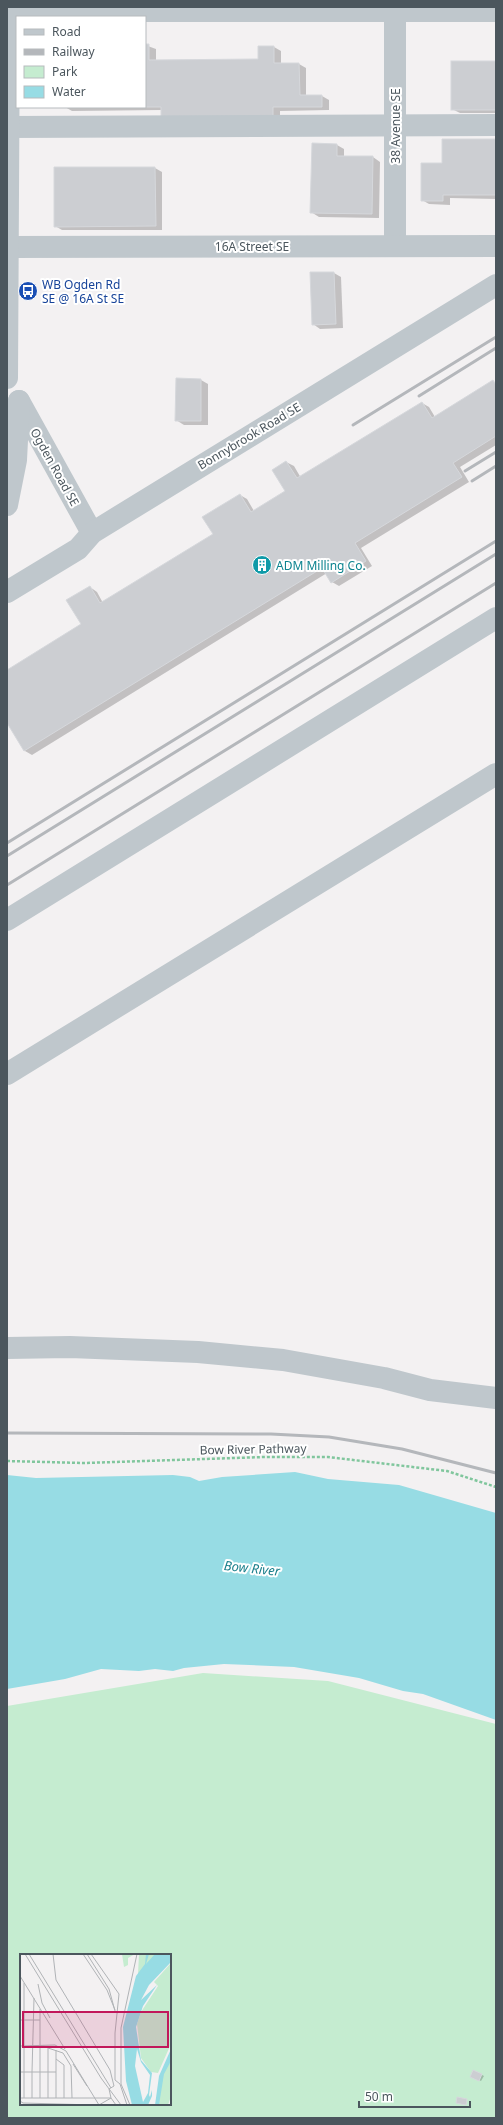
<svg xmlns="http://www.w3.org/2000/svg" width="503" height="2125" viewBox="0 0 503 2125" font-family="'Noto Sans',sans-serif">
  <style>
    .green { fill: #c5ecd0; fill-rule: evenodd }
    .water { fill: #97dce4 }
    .shadow { fill: #0003 }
    .building { fill: #ccced2; stroke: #d6d8dc }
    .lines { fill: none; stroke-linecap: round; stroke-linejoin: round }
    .path { stroke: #80c69d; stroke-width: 2.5; stroke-dasharray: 3 2; stroke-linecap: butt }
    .minor { stroke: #bfc7cc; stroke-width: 22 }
    .rail { stroke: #b4b7bb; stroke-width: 3 }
    .labels { text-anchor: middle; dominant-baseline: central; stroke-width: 4; stroke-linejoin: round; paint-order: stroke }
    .street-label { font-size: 12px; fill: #4b565d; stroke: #fff }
    .transit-label { font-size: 12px; fill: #164399; stroke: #fff; text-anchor: start }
    .culture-label { font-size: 12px; fill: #0d838f; stroke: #fff; text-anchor: start }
    .water-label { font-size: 13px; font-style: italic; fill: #1a7f8b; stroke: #fff }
    .inset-road { fill: none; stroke: #b0b3b6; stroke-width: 1 }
    .view { fill: #c2185b; fill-opacity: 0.15; stroke: #c2185b; stroke-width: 2 }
    .inset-edge { fill: none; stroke: #4b565d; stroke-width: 2 }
  </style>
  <rect width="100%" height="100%" fill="#f3f1f2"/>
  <path class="green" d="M203,1673l125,8 168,43v394h-489v-412zM21,1955h149v149h-149z"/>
  <path class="water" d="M295,1472l33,7 71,6 97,28v207l-73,-26 -20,-3 -44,-13 -65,-11 -70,-3 -40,4 -11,3 -18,-2 -16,2 -38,-2 -36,10 -58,10v-214l29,3 137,-3 17,2 9,4 23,-4z"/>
  <g class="shadow">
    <path d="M145,45l11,4v12l103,-1 15,-13 7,4v13h18l7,4v28h16l7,4v10l-49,1v13l-118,-14 -90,1 -7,-4h80z"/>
    <path d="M496,62v51h-36l-8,-4z"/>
    <path d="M496,140v59l-46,-1v7l-21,-1 -7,-4 21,-36z"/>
    <path d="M337,145l7,4v8h29l7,5 -1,56 -60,-1 -8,-5z"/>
    <path d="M155,168l7,4v58h-100l-7,-4z"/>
    <path d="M334,273l7,4 2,51 -23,1 -7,-5z"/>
    <path d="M177,379l24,1 7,4v41h-24l-8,-5z"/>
    <path d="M493,381l3,2v62l-36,22 9,15 -108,66 11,18 -33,20 -7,-4 -5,-9 -295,182 -7,-4 -18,-30v-50l75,-47 8,-37 7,5 6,11 111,-68 26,-40 7,4 7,12 32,-19v-30l8,4 7,12 121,-75 7,4 6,10z"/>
    <path d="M474,2071l10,5 -3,5 -10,-4z"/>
  </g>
  <g class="building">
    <path d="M145,44h4v16l109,-1v-13h16v17h25l1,32h22v12h-49v13l-112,1v-14h-16z"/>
    <rect x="451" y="61" width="45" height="49"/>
    <path d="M442,139h54v56h-53v6h-22v-38h21z"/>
    <path d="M312,143l25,1v12h36l-1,58 -62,-1z"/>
    <path d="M54,167h101l1,59 -102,1z"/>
    <path d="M310,272h24l2,52 -24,1z"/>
    <path d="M176,378l25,1v42h-26z"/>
    <path d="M493,380l3,5v51l-43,27 9,14 -107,66 11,18 -35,22 -9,-15 -298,183 -17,-28v-53l74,-46 -15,-24 24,-14 10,17 113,-69 -11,-17 38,-23 11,18 34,-21 -13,-21 14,-9 11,17 125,-76 10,16z"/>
    <path d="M473,2070l9,4 -3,7 -9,-4z"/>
    <path d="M457,2097l10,2 -1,6 -10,-2z"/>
  </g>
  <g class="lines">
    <path class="path" d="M7,1461l77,2 181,-6h63l119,14 49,16"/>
    <g class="minor">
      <path d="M7,11h489"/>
      <path d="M7,127l489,-2"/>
      <path d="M395,245v-238"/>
      <path d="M7,247l489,-1"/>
      <path d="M7,378l2,-371"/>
      <path d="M19,401l73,132"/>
      <path d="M7,505l9,-45 3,-59"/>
      <path d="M7,592l71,-43 14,-16 404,-248"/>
      <path d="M7,920l489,-302"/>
      <path d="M7,1074l489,-300"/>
      <path d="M7,1348l63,-1 128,5 85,8 101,18 46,12 66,8"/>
    </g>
    <g class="rail">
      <path d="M419,396l77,-48"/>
      <path d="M353,425l143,-88"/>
      <path d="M465,471l31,-19"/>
      <path d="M472,481l24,-15"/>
      <path d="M7,843l489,-302"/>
      <path d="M7,856l489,-302"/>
      <path d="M7,885l489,-302"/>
      <path d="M7,1433l264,1 58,3 73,12 94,24"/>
    </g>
  </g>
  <defs>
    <symbol id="bus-disc" viewBox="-11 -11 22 22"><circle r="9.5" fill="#1a4fb4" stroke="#fff"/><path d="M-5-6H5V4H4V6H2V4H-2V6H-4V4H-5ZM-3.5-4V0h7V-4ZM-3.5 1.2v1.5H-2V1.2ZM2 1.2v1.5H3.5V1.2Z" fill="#fff"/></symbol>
    <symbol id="building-disc" viewBox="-11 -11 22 22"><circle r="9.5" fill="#0f9aa8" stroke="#fff"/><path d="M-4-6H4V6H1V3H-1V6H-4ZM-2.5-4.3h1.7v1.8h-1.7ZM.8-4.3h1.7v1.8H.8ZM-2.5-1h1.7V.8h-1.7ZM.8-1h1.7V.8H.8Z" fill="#fff"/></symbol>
  </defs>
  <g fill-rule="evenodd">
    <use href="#bus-disc" x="17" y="280" width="22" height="22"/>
    <use href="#building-disc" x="251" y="554" width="22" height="22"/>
  </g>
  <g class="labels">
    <g class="street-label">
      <text transform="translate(395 126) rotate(-90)">38 Avenue SE</text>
      <text x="252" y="246">16A Street SE</text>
      <text transform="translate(249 436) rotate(-31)">Bonnybrook Road SE</text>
      <text transform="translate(55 467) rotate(61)">Ogden Road SE</text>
      <text transform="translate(253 1449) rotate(-1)">Bow River Pathway</text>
    </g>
    <g class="transit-label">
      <text x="42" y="284">WB Ogden Rd<tspan x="42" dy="14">SE @ 16A St SE</tspan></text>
    </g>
    <g class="culture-label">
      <text x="276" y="565">ADM Milling Co.</text>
    </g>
    <g class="water-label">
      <text transform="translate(252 1568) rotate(6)">Bow River</text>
    </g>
  </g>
  <g transform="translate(20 1954)">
    <rect width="151" height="151" fill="#f3f1f2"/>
    <path d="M102,0h13l-7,4v7l-4,2zM119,0h25l-26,20zM151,9v81l-13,29 -7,-1 -10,-14 -4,-34 4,-12 17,-26 -4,-4zM151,104v38l-3,9h-10l5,-31z" fill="#c5ecd0"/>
    <path d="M126,0h3l-3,10 9,-10h16v8l-22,23 -8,15 16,-15 -14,21 -7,21 5,33 11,13 -3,22 1,2 2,-7v6l-4,9h-16l-6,-24 -3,-54 13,-51 9,-12zM117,95l4,13 9,13 -2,18 -5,9 -8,-36zM151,95v12l-7,13 -5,31h-4l4,-29z" fill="#97dce4" fill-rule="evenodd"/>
    <path class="inset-road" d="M5,0l76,124 20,27M9,0l82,134M33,0l3,26 54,90 4,16 -5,3 2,9 -12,7M63,0l24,36 8,20M67,0l22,35 6,22 3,2M71,0l28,40 -4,39v47l5,4 7,21M0,22l45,73M4,29v115M18,30l4,19 8,15M0,66h20M0,92l35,-1 11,6 33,54M28,92v52M28,94l15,5 8,13 1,32M36,105l8,6v33M53,110l14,22M0,118h36M12,118l2,-74M0,144h91l5,7M12,144v-26M20,144v-89M36,144v-48M0,147l3,2 71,2M110,151l-9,-21v-56l16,-74"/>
    <path class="view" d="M3,58h145v35h-145z"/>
    <rect width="151" height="151" class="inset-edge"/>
  </g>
  <rect width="503" height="2125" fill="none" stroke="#4b565d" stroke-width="16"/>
  <rect x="16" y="16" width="130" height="92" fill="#ffffff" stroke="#b7bbbe"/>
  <rect x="24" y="29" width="20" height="6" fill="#bfc7cc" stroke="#b7bbbe"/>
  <text x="52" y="36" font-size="12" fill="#4b565d">Road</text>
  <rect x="24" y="49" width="20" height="6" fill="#b4b7bb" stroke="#b7bbbe"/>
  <text x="52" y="56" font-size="12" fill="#4b565d">Railway</text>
  <rect x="24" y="66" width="20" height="12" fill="#c5ecd0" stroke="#b7bbbe"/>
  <text x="52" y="76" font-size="12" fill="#4b565d">Park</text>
  <rect x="24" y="86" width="20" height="12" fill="#97dce4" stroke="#b7bbbe"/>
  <text x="52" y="96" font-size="12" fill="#4b565d">Water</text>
  <path d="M359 2101v6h111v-6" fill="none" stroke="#4b565d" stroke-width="2"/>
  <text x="365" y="2101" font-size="12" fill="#4b565d" stroke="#ffffff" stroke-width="3" paint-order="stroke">50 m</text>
</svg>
